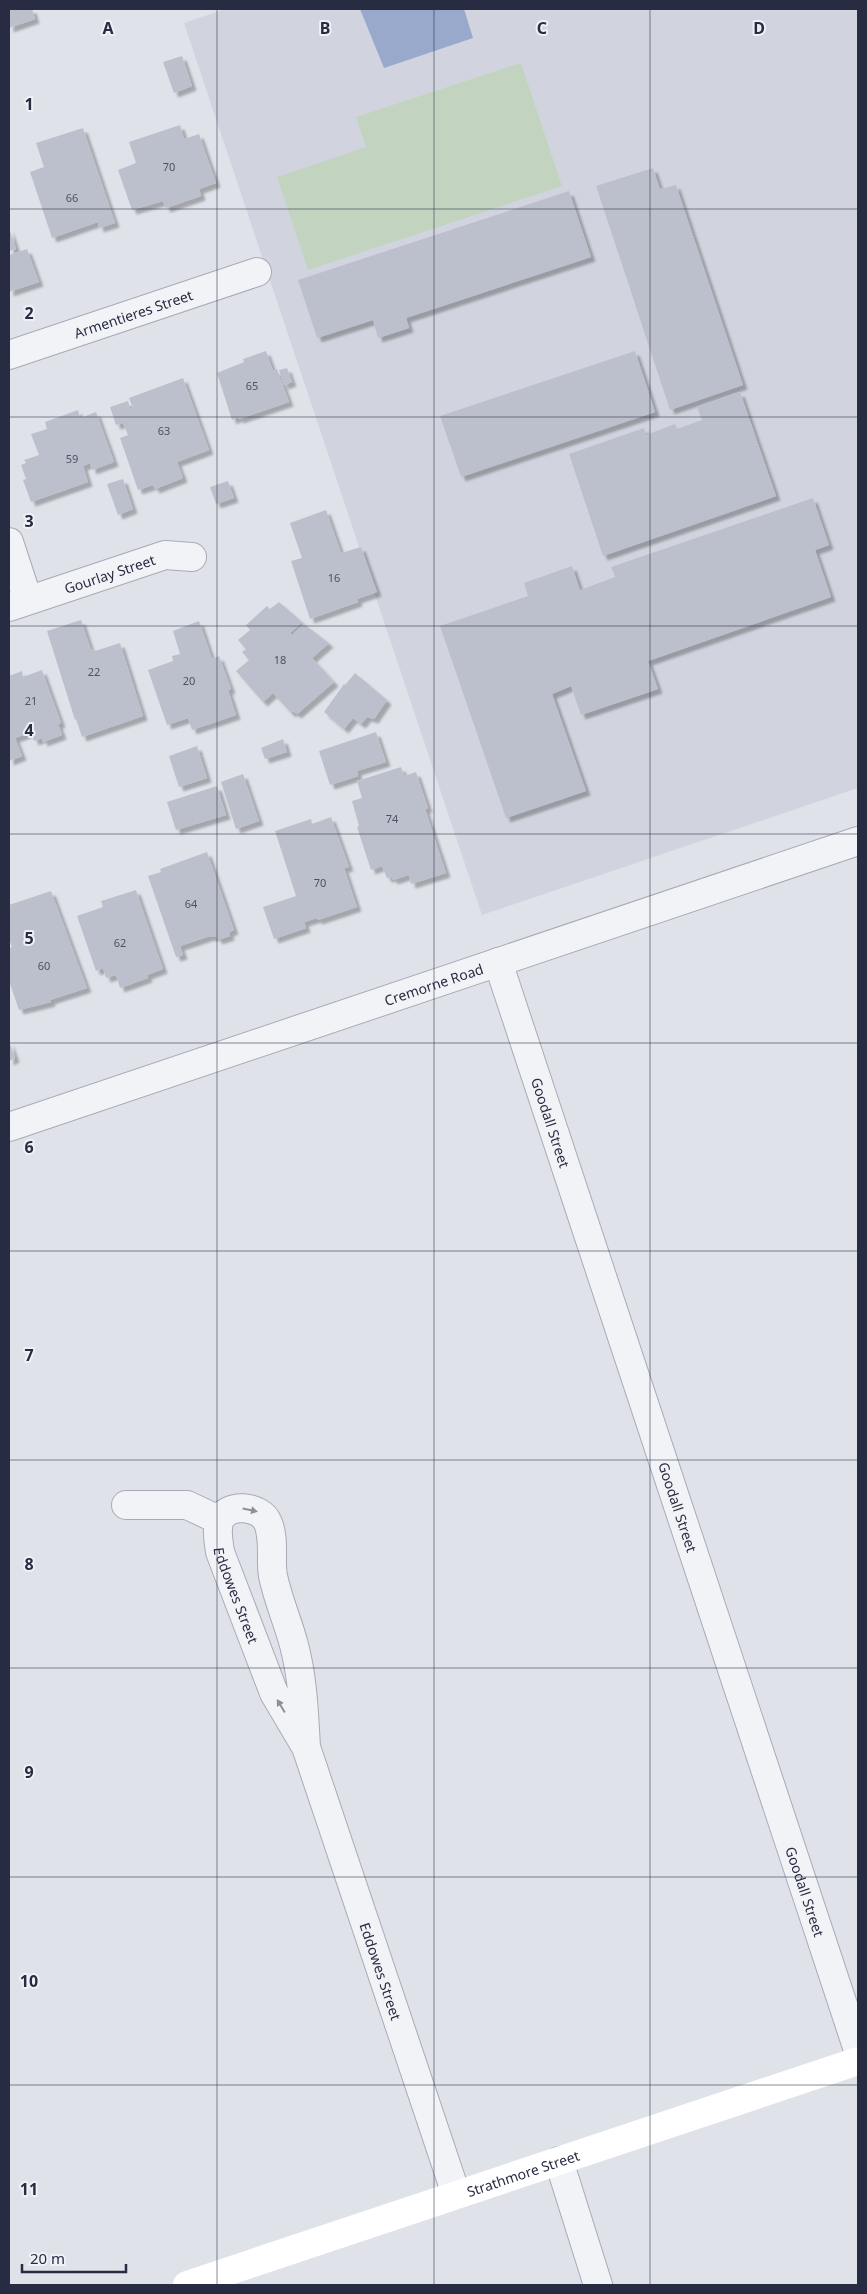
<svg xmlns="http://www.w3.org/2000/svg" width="867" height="2294" viewBox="0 0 867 2294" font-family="'Noto Sans',sans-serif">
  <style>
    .built { fill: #d1d4de }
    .green { fill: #c2d4c0 }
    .water { fill: #98a9cb }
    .building { fill: #bcc0cc; filter: url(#shadow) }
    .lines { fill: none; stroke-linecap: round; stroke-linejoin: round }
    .street-casing { stroke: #a8abb7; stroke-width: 30 }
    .street { stroke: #f2f3f7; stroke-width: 28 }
    .secondary { stroke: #fff; stroke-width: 28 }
    .oneway { fill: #8c909c }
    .grid { fill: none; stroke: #272c42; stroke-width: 1; stroke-opacity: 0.55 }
    .labels { text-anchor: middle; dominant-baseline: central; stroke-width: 4; stroke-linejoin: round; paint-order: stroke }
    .number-label { font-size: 11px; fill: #4c5164 }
    .street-label { font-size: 14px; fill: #272c42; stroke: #eff1f7 }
    .grid-label { font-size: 16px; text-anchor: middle; font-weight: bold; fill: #272c42; stroke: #eff1f7; stroke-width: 4; stroke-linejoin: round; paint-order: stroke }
  </style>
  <defs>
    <filter id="shadow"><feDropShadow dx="4.5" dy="4.5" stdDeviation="1" flood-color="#0004"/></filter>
  </defs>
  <rect width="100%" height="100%" fill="#dfe2e9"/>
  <path class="built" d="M226,9h632v779l-376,127 -298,-892z"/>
  <path class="green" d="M521,63l41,123 -254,84 -31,-93 89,-30 -10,-30z"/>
  <path class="water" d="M360,9h104l9,29 -89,30z"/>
  <g class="building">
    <path d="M9,9h23l3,10 -26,9z"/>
    <path d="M182,56l10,30 -18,7 -11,-31z"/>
    <path d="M180,125l4,14 15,-5 17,49 -17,6 2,7 -35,12 -3,-7 -31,9 -14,-40 18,-7 -7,-21z"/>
    <path d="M83,128l32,95 -16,5 -1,-6 -46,16 -22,-66 14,-5 -8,-24z"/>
    <path d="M653,168l7,21 16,-4 67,200 -73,25 -74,-224z"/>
    <path d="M569,191l22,66 -185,61 3,10 -31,10 -5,-18 -56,18 -19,-58z"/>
    <path d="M9,228l7,21 -7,2z"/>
    <path d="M27,249l12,33 -30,10v-37z"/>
    <path d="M266,351l7,20 4,-2 12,33 -50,17 -1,-2 -6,3 -15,-47 27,-11 -1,-3z"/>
    <path d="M635,351l20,61 -194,65 -21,-61z"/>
    <path d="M287,368l5,14 -8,3 -5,-15z"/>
    <path d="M183,378l26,72 -32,12 6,16 -28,11 -2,-4 -15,5 -18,-52 8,-3 -5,-12 -7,2 -6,-18 18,-6 2,7h3l-4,-10z"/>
    <path d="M740,392l36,104 -173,60 -34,-102 75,-26 2,7 29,-11 2,5 25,-9 -5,-13z"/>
    <path d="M78,410l2,8 16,-6 18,50 -22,8 -2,-7 -7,3 5,16 -57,20 -8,-22 3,-1 -5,-14 5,-2 -2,-3 15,-5 -8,-21 16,-5 -2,-7z"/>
    <path d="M123,479l10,30 -15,6 -11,-31z"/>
    <path d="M228,481l6,17 -18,6 -6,-17z"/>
    <path d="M813,498l16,47 -14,5 16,47 -183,64 10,28 -77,26 -10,-29 -19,8 34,97 -80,27 -66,-192 88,-30 -4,-13 48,-17 8,24 35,-13 -4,-10z"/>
    <path d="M326,510l15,43 20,-6 16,45 -20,7 1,3 -48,17 -19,-58 11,-3 -12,-35z"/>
    <path d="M279,602l23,20 -12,11 2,2 12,-11 25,19 -17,15 22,24 -37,32 -4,-3 -2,2 -18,-20 -10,9 -27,-31 13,-11 -7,-8 4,-3 -8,-9 12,-10 -4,-5 21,-19 3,3z"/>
    <path d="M81,620l10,30 3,-1 1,2 25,-8 23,73 -61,21 -6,-18 -1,1 -28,-89z"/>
    <path d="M199,621l13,38 7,-3 12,33 -3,1 8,25 -44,15 -4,-12 -21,7 -19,-55 25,-9 -1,-5 8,-2 -7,-23z"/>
    <path d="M42,670l19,53 -3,1 4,11 -19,7 -1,-4 -8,3 -3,-9 -16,6 7,18 -13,5v-85l13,-5 1,6z"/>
    <path d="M355,673l32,27 -13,19 -7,-2 -6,7 -8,-6 -9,11 -20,-17 20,-28 1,1z"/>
    <path d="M376,732l10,30 -29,9 1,5 -28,9 -11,-34z"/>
    <path d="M283,739l4,13 -22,7 -4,-11z"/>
    <path d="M197,746l10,32 -28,9 -10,-31z"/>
    <path d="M401,767l3,9 12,-4 12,36 -3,1 21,64 -35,11 -2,-9 -16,5 -1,-3 -5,1 -5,-12 -11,4 -14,-43 2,-1 -7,-25 10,-3 -5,-17z"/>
    <path d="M243,774l16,47 -23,8 -15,-47z"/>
    <path d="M217,786l9,29 -50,15 -9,-28z"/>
    <path d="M331,817l18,50 -5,1 13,39 -39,13 -1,-2 -13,4 2,6 -32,11 -11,-32 33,-11 -21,-65 36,-12 1,5z"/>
    <path d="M207,852l27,78 -5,2 1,4 -12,4 -2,-4 -5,1 -1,-1 -30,10 3,9 -7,2 -28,-81 13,-4 -1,-3z"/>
    <path d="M136,890l27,79 -16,6 1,3 -28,10 -4,-13 -10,3 -3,-10 -7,3 -19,-55 26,-9 -2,-6z"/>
    <path d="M51,891l36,97 -37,12 1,2 -32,8 -10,-29v-33l3,-1 -3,-8v-34z"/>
    <path d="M9,1041l6,17 -6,3z"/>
  </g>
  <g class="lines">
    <defs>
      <g id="street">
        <path id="s1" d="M9,355l248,-83"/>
        <path d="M9,542l19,58"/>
        <path id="s2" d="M9,607l156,-52 27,2"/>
        <path id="s3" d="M498,962l360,1088"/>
        <path id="s4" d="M9,1127l849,-286"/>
        <path d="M126,1505h61l32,15"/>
        <path id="s5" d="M306,1747c-2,-34 -3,-68 -12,-102 -6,-23 -16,-45 -21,-69 -3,-17 2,-36 -5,-53 -7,-18 -42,-21 -49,-1 -3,10 0,21 1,30l54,141 32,54 150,447"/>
        <path d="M559,2161l39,124"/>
      </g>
    </defs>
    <use href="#street" class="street-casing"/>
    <use href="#street" class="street"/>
    <path class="secondary" id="s6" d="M187,2285l671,-224"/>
  </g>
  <defs><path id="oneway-solid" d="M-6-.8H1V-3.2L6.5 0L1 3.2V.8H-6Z" transform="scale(1.25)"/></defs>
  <g class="oneway">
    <use href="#oneway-solid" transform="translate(250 1510) rotate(12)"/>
    <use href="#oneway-solid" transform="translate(281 1706) rotate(-121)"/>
  </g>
  <path class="grid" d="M217,9v2276M434,9v2276M650,9v2276M9,209h849M9,417h849M9,626h849M9,834h849M9,1043h849M9,1251h849M9,1460h849M9,1668h849M9,1877h849M9,2085h849"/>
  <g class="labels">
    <g class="number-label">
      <text x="169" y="166">70</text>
      <text x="72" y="197">66</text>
      <text x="252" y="385">65</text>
      <text x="164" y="430">63</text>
      <text x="72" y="458">59</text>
      <text x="334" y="577">16</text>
      <text x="280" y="659">18</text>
      <text x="94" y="671">22</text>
      <text x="189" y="680">20</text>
      <text x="31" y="700">21</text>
      <text x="392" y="818">74</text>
      <text x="320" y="882">70</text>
      <text x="191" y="903">64</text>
      <text x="120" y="942">62</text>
      <text x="44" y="965">60</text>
    </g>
    <g class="street-label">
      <text stroke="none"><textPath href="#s1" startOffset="131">Armentieres Street</textPath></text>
      <text stroke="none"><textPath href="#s2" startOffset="106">Gourlay Street</textPath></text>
      <text stroke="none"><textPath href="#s4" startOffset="448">Cremorne Road</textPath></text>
      <text stroke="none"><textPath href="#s3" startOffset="169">Goodall Street</textPath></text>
      <text stroke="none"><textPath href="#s3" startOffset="574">Goodall Street</textPath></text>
      <text stroke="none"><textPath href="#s5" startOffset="365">Eddowes Street</textPath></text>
      <text stroke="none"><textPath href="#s3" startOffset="979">Goodall Street</textPath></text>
      <text stroke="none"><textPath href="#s5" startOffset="769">Eddowes Street</textPath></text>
      <text stroke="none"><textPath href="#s6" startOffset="354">Strathmore Street</textPath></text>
    </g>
  </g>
  <g class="grid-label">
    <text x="108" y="34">A</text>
    <text x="325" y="34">B</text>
    <text x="542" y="34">C</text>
    <text x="759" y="34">D</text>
    <text x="29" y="110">1</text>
    <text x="29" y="319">2</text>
    <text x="29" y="527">3</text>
    <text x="29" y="736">4</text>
    <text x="29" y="944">5</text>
    <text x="29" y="1153">6</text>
    <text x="29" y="1361">7</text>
    <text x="29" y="1570">8</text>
    <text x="29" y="1778">9</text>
    <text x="29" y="1987">10</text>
    <text x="29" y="2195">11</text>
  </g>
  <rect width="867" height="2294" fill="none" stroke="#272c42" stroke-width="20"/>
  <path d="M22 2264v8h104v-8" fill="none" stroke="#272c42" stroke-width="2.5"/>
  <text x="30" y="2264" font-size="15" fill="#272c42" stroke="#eff1f7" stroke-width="4" paint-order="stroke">20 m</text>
</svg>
